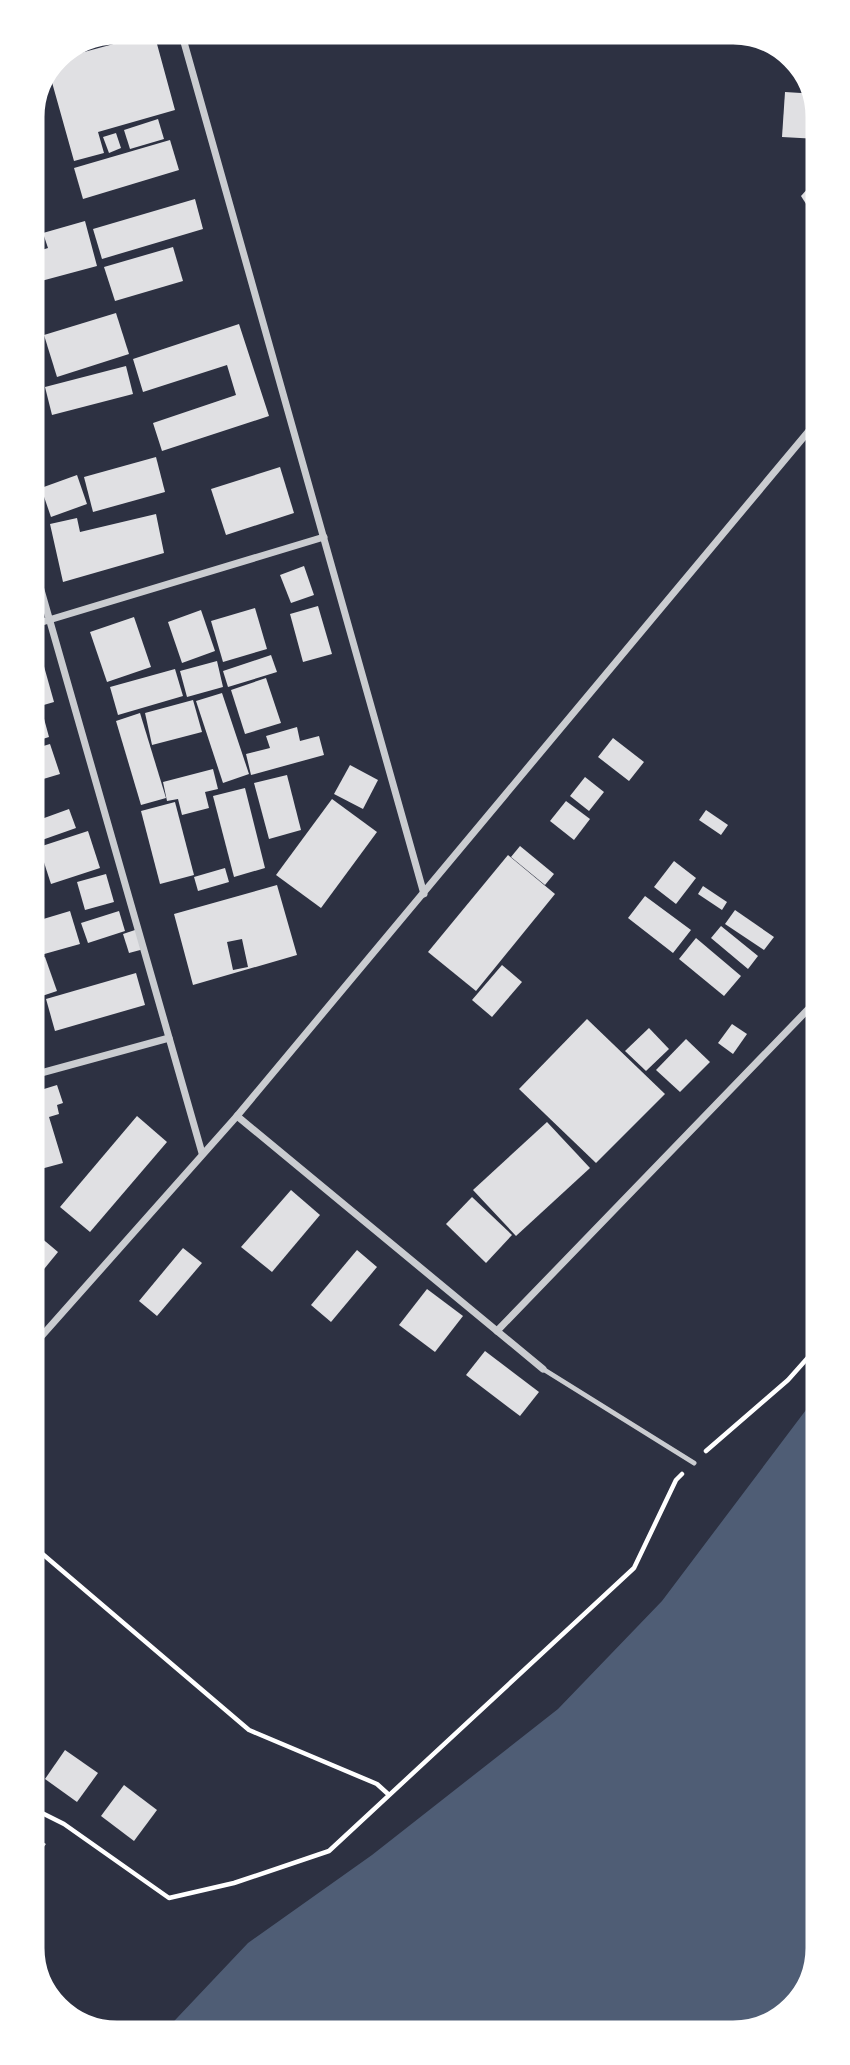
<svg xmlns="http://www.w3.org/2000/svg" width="850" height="2065" viewBox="0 0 850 2065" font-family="Ubuntu,sans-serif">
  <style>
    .water { fill: #4f5d75 }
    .building { fill: #e0e0e3; fill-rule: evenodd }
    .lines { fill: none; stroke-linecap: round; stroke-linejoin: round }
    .path { stroke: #fff; stroke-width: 4.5 }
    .service { stroke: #caccd0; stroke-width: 5 }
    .minor { stroke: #caccd0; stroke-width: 7 }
    .rim { fill: none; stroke: #fff; stroke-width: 9 }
  </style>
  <rect width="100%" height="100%" fill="#2d3142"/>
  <path class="water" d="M821,1390l1,558 -18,54 -43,30 -601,4 88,-93 124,-88 186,-146 104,-108z"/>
  <g class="building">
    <path d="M154,33l21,77 -77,22 6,21 -30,8 -26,-93 3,-7z"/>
    <path d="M785,92l32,2 1,45 -36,-2z"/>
    <path d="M158,119l6,20 -34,10 -6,-19z"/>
    <path d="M116,133l5,15 -12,5 -6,-16z"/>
    <path d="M170,140l9,30 -96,29 -9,-31z"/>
    <path d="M818,177v39l-5,-1 -12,-19z"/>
    <path d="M195,199l8,30 -101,30 -9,-30z"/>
    <path d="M85,221l12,45 -67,18 -1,-30 19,-6 -5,-15z"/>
    <path d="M173,247l10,34 -68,20 -11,-34z"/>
    <path d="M29,313l7,23 -7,2z"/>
    <path d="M116,313l13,41 -72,23 -13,-42z"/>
    <path d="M239,324l30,92 -107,35 -9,-28 83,-28 -9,-30 -84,27 -10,-33z"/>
    <path d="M126,366l7,28 -81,21 -7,-28z"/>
    <path d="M156,457l9,35 -72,20 -9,-35z"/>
    <path d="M280,467l14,46 -68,22 -15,-46z"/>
    <path d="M77,475l10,29 -36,13 -10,-29z"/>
    <path d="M156,514l8,39 -101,29 -13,-58 27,-6 3,14z"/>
    <path d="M304,566l10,29 -23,8 -11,-28z"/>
    <path d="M318,606l14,48 -29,8 -13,-48z"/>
    <path d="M255,608l12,41 -44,13 -12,-41z"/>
    <path d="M201,610l14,41 -33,12 -14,-41z"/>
    <path d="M134,617l17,50 -44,15 -17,-50z"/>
    <path d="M38,645l16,57 -24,7 -1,-61z"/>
    <path d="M271,655l6,17 -49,15 -5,-16z"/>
    <path d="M217,661l6,26 -36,10 -7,-26z"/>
    <path d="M175,669l8,27 -65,19 -8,-28z"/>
    <path d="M266,678l15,45 -36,11 -14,-44z"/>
    <path d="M222,693l27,81 -26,9 -27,-82z"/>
    <path d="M193,700l9,32 -50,13 -7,-32z"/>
    <path d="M140,713l26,85 -25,7 -25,-84z"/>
    <path d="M43,715l6,22 -19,6v-24z"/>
    <path d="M297,727l3,14 19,-5 5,19 -73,20 -5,-21 24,-6 -4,-12z"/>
    <path d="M613,738l31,24 -15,19 -31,-24z"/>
    <path d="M50,744l10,30 -30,9v-33z"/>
    <path d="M350,765l28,15 -15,29 -29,-15z"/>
    <path d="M213,769l5,20 -13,3 4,16 -27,7 -4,-16 -11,2 -4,-19z"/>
    <path d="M287,775l14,55 -32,9 -15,-56z"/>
    <path d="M585,777l19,15 -15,19 -19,-15z"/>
    <path d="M245,788l20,80 -31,9 -21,-81z"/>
    <path d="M332,799l45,33 -56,76 -45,-33z"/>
    <path d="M566,801l24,18 -16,21 -24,-19z"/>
    <path d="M175,802l19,73 -34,9 -19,-73z"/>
    <path d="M69,809l7,19 -34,12 -6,-19z"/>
    <path d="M706,810l22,15 -7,10 -22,-15z"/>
    <path d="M88,831l12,37 -49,16 -12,-37z"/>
    <path d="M520,846l34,28 -9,11 -34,-28z"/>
    <path d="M508,855l47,39 -79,97 -48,-39z"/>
    <path d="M674,861l22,17 -20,26 -22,-17z"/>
    <path d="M225,868l4,14 -31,9 -4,-14z"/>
    <path d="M106,874l8,28 -29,8 -8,-28z"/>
    <path d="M277,885l20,70 -104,30 -19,-71zM242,939l6,28 -15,3 -6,-28z"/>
    <path d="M703,886l24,16 -5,8 -24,-16z"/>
    <path d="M645,896l46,34 -18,23 -45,-35z"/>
    <path d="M735,910l39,27 -10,13 -39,-26z"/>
    <path d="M70,911l10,33 -50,14v-35z"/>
    <path d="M119,911l6,20 -37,12 -7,-20z"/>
    <path d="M721,926l37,30 -10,13 -37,-31z"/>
    <path d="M138,929l6,20 -15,4 -6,-19z"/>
    <path d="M696,938l45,38 -17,20 -45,-37z"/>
    <path d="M45,957l12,34 -27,9v-38z"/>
    <path d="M502,965l20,17 -30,35 -20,-17z"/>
    <path d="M136,973l9,32 -90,26 -9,-32z"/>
    <path d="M587,1019l78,75 -69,69 -77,-74z"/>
    <path d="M732,1024l15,10 -14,20 -15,-11z"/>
    <path d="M649,1028l20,21 -23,22 -21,-20z"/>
    <path d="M686,1039l24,23 -30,30 -24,-22z"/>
    <path d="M57,1085l6,18 -6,2 2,9 -10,3 14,46 -26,7 -6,-21v-56z"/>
    <path d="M137,1116l30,26 -77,90 -30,-25z"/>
    <path d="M547,1122l43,46 -74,68 -43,-46z"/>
    <path d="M291,1190l29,25 -48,57 -31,-25z"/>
    <path d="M472,1197l40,38 -26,28 -40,-39z"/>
    <path d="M33,1231l25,21 -27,33v-52z"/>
    <path d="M183,1248l19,15 -45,53 -18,-15z"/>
    <path d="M357,1250l20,17 -46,55 -20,-17z"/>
    <path d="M427,1289l36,27 -28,36 -36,-27z"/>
    <path d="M485,1351l54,41 -19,24 -54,-41z"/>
    <path d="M65,1750l33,23 -21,29 -32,-23z"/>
    <path d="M124,1785l33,25 -23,31 -33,-25z"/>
    <path d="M32,1835l14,9 -14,19z"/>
  </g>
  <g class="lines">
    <g class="path">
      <path d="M706,1451l82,-71 32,-36"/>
      <path d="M32,1545l217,185 128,54 11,10"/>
      <path d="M32,1808l32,16 105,74 65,-15 95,-32 305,-283 42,-88 6,-6"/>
    </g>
    <path class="service" d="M543,1369l151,94"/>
    <g class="minor">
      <path d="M180,28l244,866"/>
      <path d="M29,548l173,605"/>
      <path d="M29,626l295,-89"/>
      <path d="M30,1076l139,-38"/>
      <path d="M237,1116l306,253"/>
      <path d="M497,1331l323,-334"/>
      <path d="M31,1348l206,-232 581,-696"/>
    </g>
  </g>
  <path d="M0 0H850V2065H0ZM117 40H733A77 77 0 0 1 810 117V1948A77 77 0 0 1 733 2025H117A77 77 0 0 1 40 1948V117A77 77 0 0 1 117 40Z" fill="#fff" fill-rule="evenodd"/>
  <path class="rim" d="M117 40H733A77 77 0 0 1 810 117V1948A77 77 0 0 1 733 2025H117A77 77 0 0 1 40 1948V117A77 77 0 0 1 117 40Z"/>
</svg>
